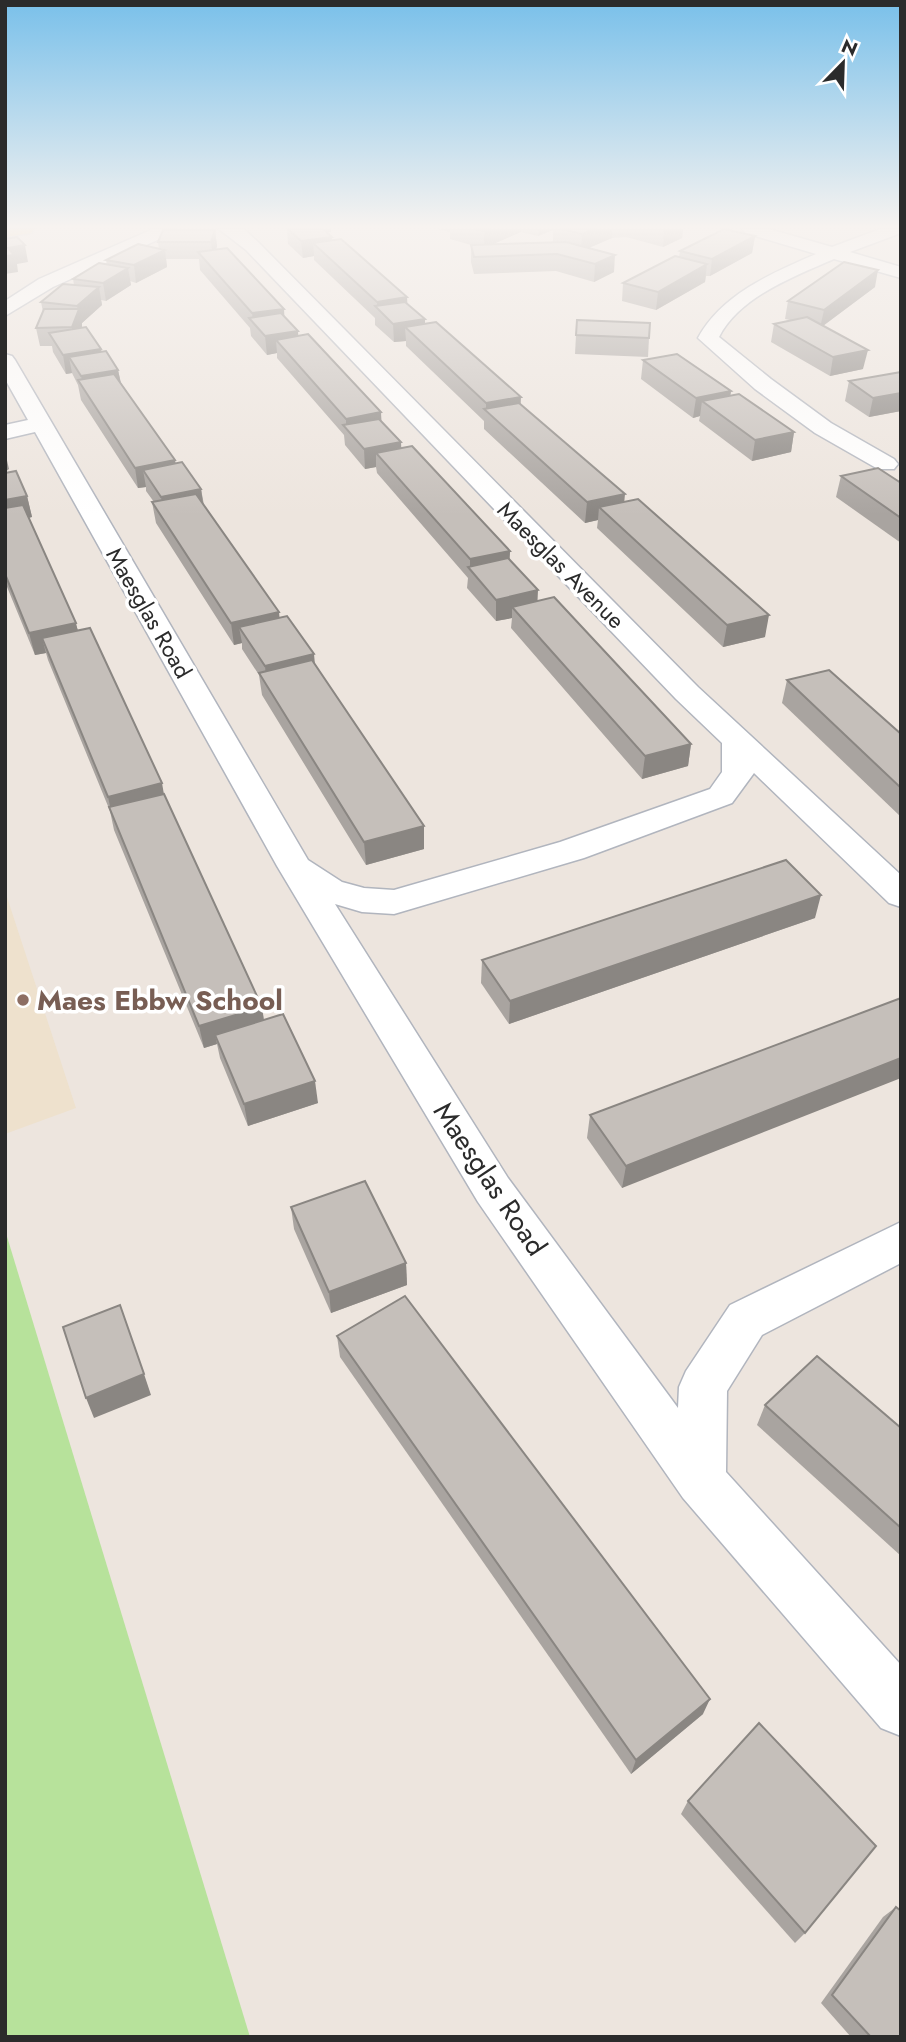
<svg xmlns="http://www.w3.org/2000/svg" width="906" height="2042" viewBox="0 0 906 2042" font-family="Jost,sans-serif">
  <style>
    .education { fill: #eee1cd }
    .green { fill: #b7e29b }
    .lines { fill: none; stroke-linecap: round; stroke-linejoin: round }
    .minor-casing { stroke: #b1b5be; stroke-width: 3 }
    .major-casing { stroke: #c4c4c4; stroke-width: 3 }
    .minor { fill: #fff; fill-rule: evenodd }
    .major { fill: #eec561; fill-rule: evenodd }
    .wall { fill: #a9a4a0; fill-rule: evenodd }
    .shaded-wall { fill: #8a8682 }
    .building { fill: #c5bfba; stroke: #8a8682; stroke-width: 2 }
    .education-dot { fill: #8d6e63; stroke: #fff; stroke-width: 2.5 }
    .labels { text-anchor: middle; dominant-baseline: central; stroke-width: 7; stroke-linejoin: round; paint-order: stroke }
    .far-street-label { font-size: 23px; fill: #2b2b2b; stroke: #fff }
    .education-label { font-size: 28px; font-weight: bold; fill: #785e54; stroke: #fff; text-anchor: start }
    .street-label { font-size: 28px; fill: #2b2b2b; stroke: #fff }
  </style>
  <rect width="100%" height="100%" fill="#ede5de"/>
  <path class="education" d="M5,891l71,217 -71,26z"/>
  <path class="green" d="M5,1230l245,807h-245z"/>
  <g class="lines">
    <defs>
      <g id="minor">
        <path d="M153,229h23l-3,4 -120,54 -48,29v-15l34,-22z"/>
        <path d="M219,229h25l14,13 440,445 203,188v32l-12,-4 -135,-130 -22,30 -148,55 -190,56 -32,-2 -27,-8 173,274 170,230 1,-21 7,-16 44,-66 171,-83v41l-139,72 -35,56 -1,81 175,193v71l-20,-8 -198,-230 -205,-296 -201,-336 -242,-434 -30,7v-14l23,-5 -23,-41v-25l7,2 3,4 293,500 34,22 22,6 30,2 166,-48 150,-53 12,-17v-29l-46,-44 -430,-449z"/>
        <path d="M742,229h27l63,18 48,-18h21v4l-51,19 51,15v11l-67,-19c-39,17 -95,38 -115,78l52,42 60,44 63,36 4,5 -4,5h-16l-63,-36 -60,-44 -57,-51c24,-44 74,-65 118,-84l-71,-21z"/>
      </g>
      <path id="major" d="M5,229h29l-3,4 -26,4z"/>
    </defs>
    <use href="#minor" class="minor-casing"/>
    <use href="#major" class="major-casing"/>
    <use href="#minor" class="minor"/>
    <use href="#major" class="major"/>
  </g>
  <g class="wall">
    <path d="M287,229h44v3h-4l5,5v3l75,64 18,20 95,80 245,233 -42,10 -126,-119 1,-8 -13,3 -101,-94v-8l-78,-75v-5l-12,1 -19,-17v-7l-61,-58v-4l-11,2 -15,-14z"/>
    <path d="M438,229h245l-1,9 -19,9 -37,-10 -14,1 -23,10 25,24 -20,10 -38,-11 -82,3 -3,-12v-17l-21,-6v-7zM553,230v12l-60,2 28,-12 17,4z"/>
    <path d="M215,230l2,16 -1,4 68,66 14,20 83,76v9l20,21v6l109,103 -1,8 29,42 153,143 -3,22 -46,13 -131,-151 1,-10 -16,3 -29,-33 1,-10 -91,-105 -1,-6 -11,2 -20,-24 -1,-10 -67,-77v-5l-10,2 -16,-19 -1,-8 -50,-58 -1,-11h-33l1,8 -31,16 -6,-2 1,4 -25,16 -5,-1 1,5 -20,18v5l36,42 3,13 55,81 25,25 3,16 76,113 36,48 108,183 -58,16 -104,-170 -3,-20 -17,-26v-6l-8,2 -78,-122 -4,-21h2l-8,-11v-4l-8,1 -57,-88 -3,-15 -6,-12 -6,1 -13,-22 -1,-6h-12l-4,-18 7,-16 -2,-10 33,-17 -1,-6 34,-14 -1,-5 53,-11 -1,-7z"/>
    <path d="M755,236l-3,17 -42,23h-4l-1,6 -49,28 -34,-9 1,-18 56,-26 1,-6z"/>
    <path d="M875,287l-52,39 40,43 -33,7 -59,-34 3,-18 16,-4 -5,-1 3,-18z"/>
    <path d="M576,335l73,3 -1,19 -73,-3z"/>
    <path d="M643,360l88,31 -1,5 64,36 -3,20 -39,9 -53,-40 1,-5 -7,2 -52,-39z"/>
    <path d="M901,372v39l-32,6 -24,-16 4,-20z"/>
    <path d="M5,473l22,23 5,21 -3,1 49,112 86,164 98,213 2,13 54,83 -70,23 -28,-68 -3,-14 -13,4 -90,-218 -4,-19 -62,-151 -2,-7 -11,2 -30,-73z"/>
    <path d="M841,476l60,7v60l-65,-46z"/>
    <path d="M787,680l114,54v83l-119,-114z"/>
    <path d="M815,918l-306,106 -28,-41 1,-23z"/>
    <path d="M901,998l-279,190 -35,-50 3,-23z"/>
    <path d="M291,1207l115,56 1,22 -76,28 -37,-84z"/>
    <path d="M337,1336l366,378 -72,60 -291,-417z"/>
    <path d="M765,1405l136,23v128l-144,-131z"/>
    <path d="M688,1801l117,132 -10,10 -114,-129z"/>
    <path d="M896,1907l5,130h-50l-30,-34 62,-86z"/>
  </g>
  <g class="shaded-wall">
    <path d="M306,229h25v3l-24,3z"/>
    <path d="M490,229h31v3l-37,16v-17z"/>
    <path d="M539,229h15l-1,1 -15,6z"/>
    <path d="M595,229h17v9l-31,13 1,-17z"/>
    <path d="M667,229h16l-1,9 -19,9 1,-17z"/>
    <path d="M215,230l2,16 -4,13 -2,-17z"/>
    <path d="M755,236l-3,17 -42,23 2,-17z"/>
    <path d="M332,237l1,17 -20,-11 1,13 -11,2 -2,-17z"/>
    <path d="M25,245l3,17 -11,2 1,8 -13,2v-18l3,-8z"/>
    <path d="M165,250l2,17 -31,16 -2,-18z"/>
    <path d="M615,255l-1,17 -20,10 1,-18z"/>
    <path d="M707,264l-2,18 -49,28 2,-18z"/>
    <path d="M128,268l3,17 -25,16 -3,-18z"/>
    <path d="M878,270l-3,17 -55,41 4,-18z"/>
    <path d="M99,287l3,18 -20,18v4l-7,19 -3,-19 6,-16 -1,-5z"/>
    <path d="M407,297l1,18 -31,-6v-7z"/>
    <path d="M284,309l1,18 -32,-5 -1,-9z"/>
    <path d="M425,319v18l-20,-10 1,14 -12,1 -1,-18z"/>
    <path d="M298,331l1,18 -23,-9 1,13 -10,2 -2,-19z"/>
    <path d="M101,349l3,18 -35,-10 3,16 -6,1 -3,-19z"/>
    <path d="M868,350l-5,19 -33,7 3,-19z"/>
    <path d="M118,370l4,19 -38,1 -3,-14z"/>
    <path d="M731,391l-3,20 -26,-10 -2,15 -7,2 3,-20z"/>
    <path d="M901,393v18l-32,6 4,-19z"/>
    <path d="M521,397l-1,19 -34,-5v-8z"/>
    <path d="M381,412l1,20 -36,-3v-10z"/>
    <path d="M794,432l-3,20 -39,9 3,-21z"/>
    <path d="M401,442l1,20 -26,-9v14l-11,2 -1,-20z"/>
    <path d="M5,452l4,17 -4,3z"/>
    <path d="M175,460l4,20 -36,-10 3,17 -8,1 -3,-20z"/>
    <path d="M201,489l3,21 -40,8 -3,-21z"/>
    <path d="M625,494l-2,21 -24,-8 -1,13 -13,3 2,-21z"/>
    <path d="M27,496l5,21 -27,5v-22z"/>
    <path d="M510,551l-1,21 -39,-3v-10z"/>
    <path d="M538,590l-1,22 -25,-5v11l-16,3v-21z"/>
    <path d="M279,612l2,22 -42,-7 3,16 -8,2 -3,-22z"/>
    <path d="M769,615l-4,22 -42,10 4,-22z"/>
    <path d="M76,623l5,22 -39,-7 4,15 -11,2 -6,-22z"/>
    <path d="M314,654l2,22 -49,12 -2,-22z"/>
    <path d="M691,744l-3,22 -46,13 3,-23z"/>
    <path d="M162,783l4,23 -54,9 -4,-18z"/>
    <path d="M424,826v23l-58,16 -2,-23z"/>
    <path d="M821,895l-6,23 -306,106 1,-23z"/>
    <path d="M262,1007l3,23 -50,5 2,9 -13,4 -5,-22z"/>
    <path d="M901,1058v20l-279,110 4,-22z"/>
    <path d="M315,1081l3,22 -70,23 -4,-22z"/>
    <path d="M406,1263l1,22 -76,28 -2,-21z"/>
    <path d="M144,1374l7,21 -57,23 -8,-20z"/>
    <path d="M710,1699l-7,15 -72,60 5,-14z"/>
  </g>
  <g class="building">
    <path d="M288,229h35l9,8 -31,4z"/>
    <path d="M474,229h16l-6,2z"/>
    <path d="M561,229h34l-13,5z"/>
    <path d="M724,229l31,7 -43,23 -32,-8z"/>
    <path d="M163,230h52l-4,12h-53z"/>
    <path d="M17,237l8,8 -17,3 6,7 -9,1v-17z"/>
    <path d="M341,239l66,58 -30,5 -64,-59z"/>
    <path d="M566,242l49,13 -20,9 -38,-10 -83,3 -3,-12z"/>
    <path d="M138,244l27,6 -31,15 -28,-5z"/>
    <path d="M227,248l57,61 -32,4 -54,-61z"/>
    <path d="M675,256l32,8 -49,28 -35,-9z"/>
    <path d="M844,262l34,8 -54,40 -36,-9z"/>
    <path d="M99,263l29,5 -25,15 -30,-4z"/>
    <path d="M63,284l36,3 -22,19 -36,-4z"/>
    <path d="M405,302l20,17 -32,5 -18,-18z"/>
    <path d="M44,309h35l-7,18 -36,1z"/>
    <path d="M281,313l17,18 -33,5 -16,-18z"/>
    <path d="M807,317l61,33 -35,7 -59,-33z"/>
    <path d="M577,320l73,3 -1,15 -73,-3z"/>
    <path d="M436,322l85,75 -35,6 -81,-76z"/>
    <path d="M86,327l15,22 -38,6 -14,-22z"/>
    <path d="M308,334l73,78 -35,7 -70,-79z"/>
    <path d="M106,351l12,19 -37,6 -12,-19z"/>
    <path d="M677,354l54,37 -35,7 -53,-38z"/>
    <path d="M901,372v21l-28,5 -24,-17z"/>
    <path d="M114,374l61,86 -40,8 -57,-88z"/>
    <path d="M739,394l55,38 -39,8 -53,-39z"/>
    <path d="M519,403l106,91 -38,8 -103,-93z"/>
    <path d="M379,419l22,23 -37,7 -21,-24z"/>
    <path d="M412,446l98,105 -40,8 -94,-106z"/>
    <path d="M182,462l19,27 -40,8 -18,-27z"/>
    <path d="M878,468l23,15v35l-60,-42z"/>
    <path d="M16,471l11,25 -22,4v-27z"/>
    <path d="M196,494l83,118 -48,11 -79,-121z"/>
    <path d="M638,499l131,116 -42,10 -128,-118z"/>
    <path d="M23,505l53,118 -47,10 -24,-59v-66z"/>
    <path d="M508,558l30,32 -42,10 -28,-33z"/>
    <path d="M554,597l137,147 -46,12 -133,-149z"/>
    <path d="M287,616l27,38 -49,12 -26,-39z"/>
    <path d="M90,628l72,155 -54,14 -66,-159z"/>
    <path d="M312,660l112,166 -60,16 -105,-169z"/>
    <path d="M829,670l72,64v54l-114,-108z"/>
    <path d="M164,794l98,213 -63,19 -90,-219z"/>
    <path d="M786,860l35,35 -311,106 -28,-41z"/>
    <path d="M901,998v60l-275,108 -36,-51z"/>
    <path d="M283,1014l32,67 -71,23 -29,-69z"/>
    <path d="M365,1181l41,82 -77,29 -38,-85z"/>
    <path d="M405,1296l305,403 -74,61 -299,-424z"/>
    <path d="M120,1305l24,69 -58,24 -23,-71z"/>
    <path d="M817,1356l84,72v100l-136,-123z"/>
    <path d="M759,1723l117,123 -71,87 -117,-132z"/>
    <path d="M896,1907l5,4v126h-30l-39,-42z"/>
  </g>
  <linearGradient id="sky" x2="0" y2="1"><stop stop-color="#79c0ea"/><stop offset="0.44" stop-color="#f7f3f0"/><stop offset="1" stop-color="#f7f3f0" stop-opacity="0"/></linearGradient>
  <rect width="906" height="515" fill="url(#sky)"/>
  <circle class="education-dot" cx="23" cy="1000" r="7"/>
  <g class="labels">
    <g class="far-street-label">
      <text transform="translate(561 565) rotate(45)">Maesglas Avenue</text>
      <text transform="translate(149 613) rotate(60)">Maesglas Road</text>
    </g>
    <g class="education-label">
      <text x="37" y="1000">Maes Ebbw School</text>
    </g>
    <g class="street-label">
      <text transform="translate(490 1179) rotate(56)">Maesglas Road</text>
    </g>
  </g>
  <rect width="906" height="2042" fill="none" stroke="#2b2b2b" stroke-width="14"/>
  <g transform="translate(843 63) rotate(23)" stroke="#ffffff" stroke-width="5" paint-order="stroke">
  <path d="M0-5L12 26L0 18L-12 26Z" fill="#2b2b2b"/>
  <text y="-10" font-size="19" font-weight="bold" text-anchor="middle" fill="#2b2b2b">N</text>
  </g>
</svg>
